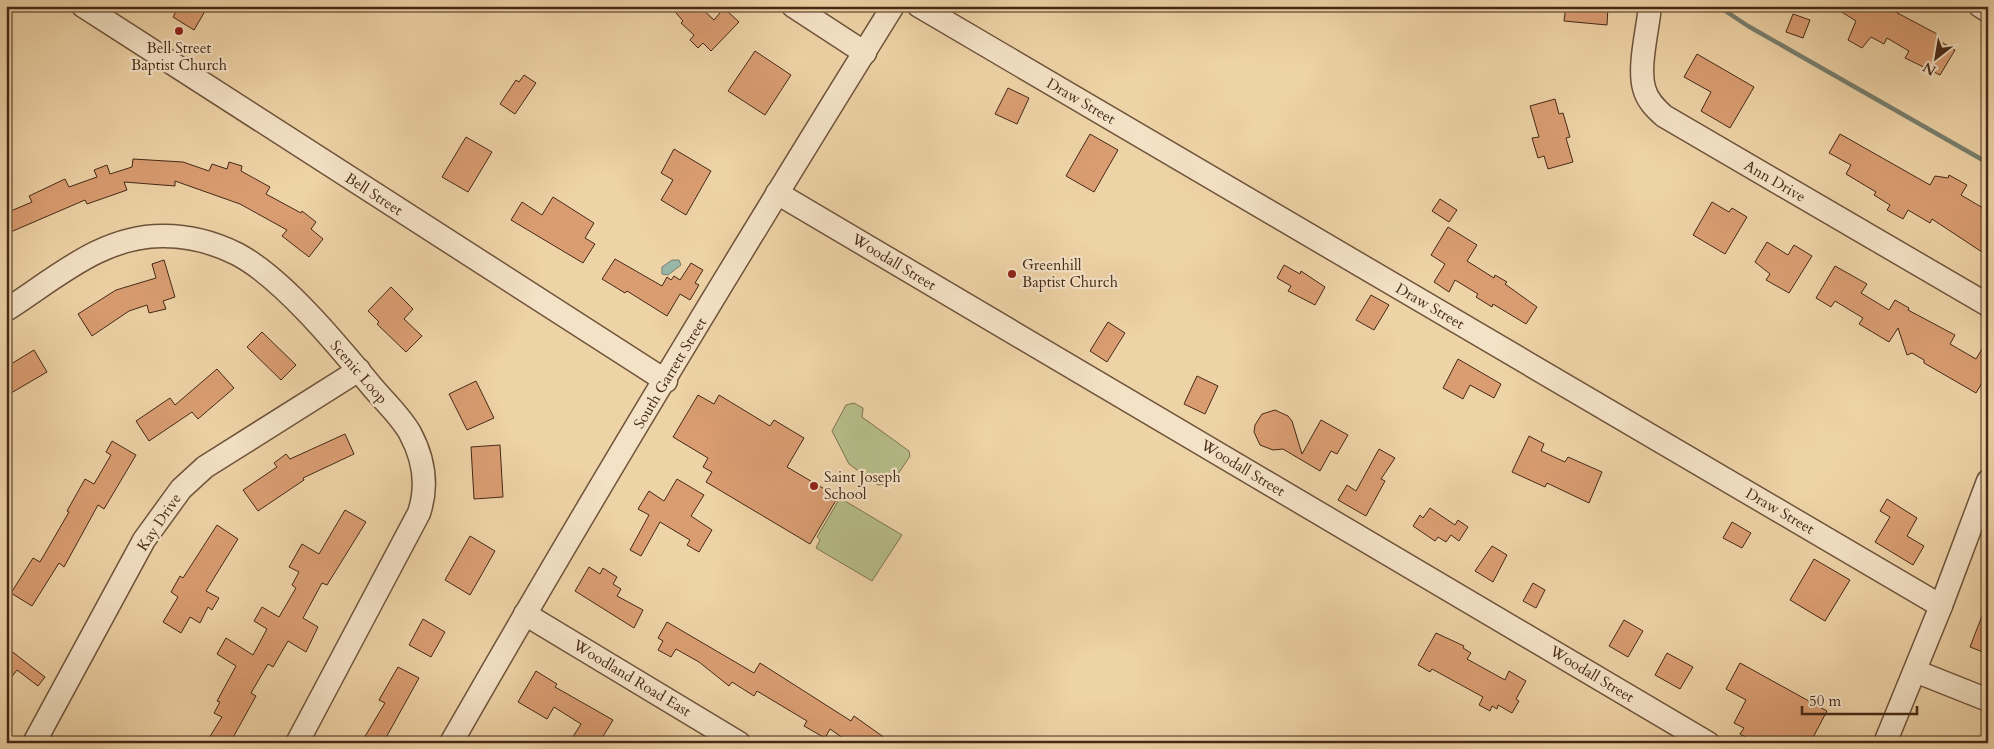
<svg xmlns="http://www.w3.org/2000/svg" width="1994" height="749" viewBox="0 0 1994 749" font-family="Cardo,serif">
  <style>
    .green { fill: #b6bd89; stroke: #7e7350 }
    .water { fill: #99b7a9; stroke: #777e6e }
    .lines { fill: none; stroke-linecap: round; stroke-linejoin: round }
    .stream { stroke: #777e6e; stroke-width: 4.5 }
    .building { fill: #da9d72; stroke: #452916 }
    .minor-casing { stroke: #6f543a; stroke-width: 25 }
    .minor { stroke: #f4e2c6; stroke-width: 22 }
    .poi-dot { fill: #8f2418; stroke: #f4e2c6; stroke-width: 2 }
    .labels { text-anchor: middle; dominant-baseline: central; stroke-width: 4.5; stroke-linejoin: round; paint-order: stroke }
    .poi-label { font-size: 15px; fill: #452916; stroke: #f4e2c6; text-anchor: start }
    .street-label { font-size: 15px; fill: #452916; stroke: #f4e2c6 }
  </style>
  <rect width="100%" height="100%" fill="#eed3a7"/>
  <filter id="stains"><feTurbulence type="fractalNoise" baseFrequency=".004" numOctaves="4"/><feColorMatrix values="0 0 0 0 .2 0 0 0 0 .09 0 0 0 0 .02 0 0 0 .5 -.17"/></filter>
  <radialGradient id="worn" r=".72"><stop offset=".6" stop-color="#630" stop-opacity="0"/><stop offset="1" stop-color="#630" stop-opacity=".3"/></radialGradient>
  <g class="green">
    <path d="M854,403l9,5 -1,9 47,34 1,5 -18,27 -14,2 -29,-21 -17,-33 14,-26z"/>
    <path d="M840,498l62,37 -30,46 -56,-33 4,-8 -3,-3z"/>
  </g>
  <path class="water" d="M672,260h7l2,5 -13,10 -6,-1v-7z"/>
  <g class="lines">
    <path class="stream" d="M1718,6l30,20 240,137"/>
  </g>
  <g class="building">
    <path d="M179,6h29l-14,24 -21,-13z"/>
    <path d="M670,6h29l15,14 10,-12 15,14 -28,29 -8,-8 -5,5 -8,-8 4,-5 -13,-12 2,-2z"/>
    <path d="M1566,6h42l-1,19 -43,-4z"/>
    <path d="M1832,6h45l9,5 2,-3 51,27 -3,4 19,11 -15,25 -35,-17 4,-7 -22,-13 -3,6 -13,-7 -9,11 -14,-8 8,-19z"/>
    <path d="M1793,14l17,6 -7,18 -17,-6z"/>
    <path d="M755,51l36,24 -26,40 -37,-24z"/>
    <path d="M1697,54l57,33 -24,41 -29,-17 10,-19 -27,-15z"/>
    <path d="M524,75l12,8 -21,31 -15,-10 16,-24 3,2z"/>
    <path d="M1008,88l21,10 -12,26 -22,-10z"/>
    <path d="M1555,99l4,15 4,-1 7,24 -4,1 7,24 -25,7 -4,-13 -6,2 -6,-20 7,-1 -9,-31z"/>
    <path d="M1090,134l28,16 -24,42 -28,-16z"/>
    <path d="M1840,134l90,51 5,-9 13,2 1,-3 18,10 -6,10 27,16v45l-56,-37 -2,4 -22,-13 -5,9 -16,-9 3,-5 -16,-10 2,-3 -30,-18 5,-9 -22,-12z"/>
    <path d="M466,137l26,15 -24,40 -26,-15z"/>
    <path d="M674,149l37,22 -25,44 -25,-15 12,-20 -12,-7z"/>
    <path d="M133,159l50,3 26,9 3,-7 15,5 2,-7 13,4 -1,5 29,16 -4,7 35,19 1,-2 14,11 -5,7 12,10 -14,18 -27,-21 5,-6 -47,-26 -65,-23v5l-51,-4 3,8 -40,14 -2,-4 -79,34v-21l26,-11 -3,-6 36,-17 4,8 28,-10 -3,-7 13,-5 3,9 22,-7z"/>
    <path d="M553,197l41,26 -9,15 10,6 -12,19 -72,-43 11,-18 20,13z"/>
    <path d="M1440,199l17,11 -8,12 -17,-11z"/>
    <path d="M1712,202l17,10 3,-4 15,9 -22,37 -32,-19z"/>
    <path d="M1448,227l29,18 -10,16 27,17 1,-3 12,7 -2,2 32,23 -11,17 -33,-20 -1,3 -16,-10 2,-3 -23,-14 -6,12 -15,-10 11,-18 -14,-9z"/>
    <path d="M1767,242l21,13 6,-10 18,11 -23,37 -23,-13 4,-6 -15,-12z"/>
    <path d="M615,259l47,27 5,-9 4,3 3,-4 6,4 11,-17 12,7 -8,13 4,2 -9,15 -10,-6 -13,22 -40,-25 -2,2 -23,-14z"/>
    <path d="M164,260l11,37 -12,4 3,8 -17,4 -2,-8 -18,6 -37,25 -14,-22 38,-24 40,-12 -4,-14z"/>
    <path d="M1284,265l16,9 1,-3 24,16 -10,18 -27,-14 3,-5 -14,-8z"/>
    <path d="M1835,266l32,18 -6,9 28,17 6,-10 14,8 -1,2 47,25 -5,9 26,15 12,-20v34l-12,20 -52,-30v-3l-12,-7 -5,2 -9,-27 -9,14 -30,-18 4,-6 -28,-17 -4,6 -15,-9z"/>
    <path d="M391,287l22,22 -9,10 18,17 -16,16 -29,-28 2,-2 -11,-11z"/>
    <path d="M1371,295l18,10 -15,25 -18,-10z"/>
    <path d="M1108,322l17,11 -18,29 -17,-11z"/>
    <path d="M262,332l34,33 -15,15 -34,-33z"/>
    <path d="M34,350l13,22 -41,24v-29z"/>
    <path d="M1458,359l43,25 -7,14 -24,-13 -7,14 -20,-11z"/>
    <path d="M217,369l17,19 -36,31 -6,-7 -43,29 -13,-20 34,-23 5,7z"/>
    <path d="M1197,376l21,10 -13,28 -21,-10z"/>
    <path d="M476,381l18,37 -27,12 -18,-36z"/>
    <path d="M698,395l16,9 5,-9 51,31 4,-6 30,18 -17,29 51,30 -28,47 -104,-62 6,-10 -9,-5 5,-9 -35,-21z"/>
    <path d="M1275,410l13,6 4,5 10,33 19,-34 27,15 -11,19 -6,-3 -11,20 -37,-22 -10,1 -13,-5 -6,-13 1,-7 7,-11z"/>
    <path d="M345,434l9,20 -51,24 1,2 -46,31 -15,-21 34,-23 -3,-4 12,-9 4,5z"/>
    <path d="M1529,436l15,8 -3,7 24,11 3,-5 34,15 -13,31 -42,-20 -2,4 -33,-15z"/>
    <path d="M112,441l24,14 -32,54 -6,-4 -34,62 -5,-4 -27,43 -21,-13 22,-35 7,4 29,-50 -2,-1 18,-32 9,5 17,-29 -5,-3z"/>
    <path d="M500,445l3,52 -29,2 -3,-52z"/>
    <path d="M1379,449l16,9 -14,21 4,2 -19,35 -28,-16 9,-15 9,6z"/>
    <path d="M677,479l27,16 -13,21 21,14 -13,22 -12,-7 3,-5 -30,-18 -19,34 -11,-6 19,-35 -11,-6 11,-18 15,10z"/>
    <path d="M1887,499l30,19 -10,18 17,10 -11,19 -38,-23 15,-25 -10,-6z"/>
    <path d="M1430,508l25,17 3,-5 10,7 -9,14 -8,-6 -5,7 -8,-5 -3,4 -22,-15 7,-11 3,3z"/>
    <path d="M345,510l21,12 -39,63 -5,-2 -19,35 15,9 -12,25 -18,-11 -15,26 -5,-3 -17,29 5,3 -26,47h-24l16,-26 -8,-4 6,-11 -3,-1 19,-35 -19,-12 9,-16 27,17 14,-26 -13,-8 8,-14 17,10 17,-29 -4,-3 7,-13 -10,-5 13,-23 17,10z"/>
    <path d="M1732,522l19,11 -9,15 -19,-10z"/>
    <path d="M217,525l21,14 -32,52 13,7 -7,12 -4,-3 -8,16 -10,-6 -9,16 -18,-11 15,-25 -7,-5 9,-16 3,2z"/>
    <path d="M470,536l25,15 -25,44 -25,-15z"/>
    <path d="M1492,546l15,9 -14,27 -18,-11z"/>
    <path d="M1814,559l36,21 -25,41 -35,-21z"/>
    <path d="M589,567l11,7 3,-6 14,9 -4,7 8,5 -4,7 26,14 -9,18 -59,-37z"/>
    <path d="M1533,583l12,7 -9,18 -13,-7z"/>
    <path d="M1987,603h1v51l-18,-7z"/>
    <path d="M423,619l22,13 -14,25 -22,-12z"/>
    <path d="M1624,620l19,11 -15,26 -19,-11z"/>
    <path d="M667,622l87,51 6,-10 91,58 3,-5 38,27h-42l-20,-14 -5,9 -21,-12 3,-5 -50,-30 -3,5 -22,-14 -3,4 -30,-24 -23,-13 -5,8 -13,-7 5,-9 -5,-3z"/>
    <path d="M1436,633l28,13 -1,2 8,5 -4,6 38,21 4,-9 17,10 -10,18 3,2 -7,12 -14,-8 -1,4 -5,-3 -2,5 -11,-6 4,-8 -51,-28 -2,3 -12,-7z"/>
    <path d="M6,647l39,30 -7,9 -21,-16 -11,14z"/>
    <path d="M1667,653l26,14 -13,22 -25,-14z"/>
    <path d="M1740,663l87,48 -17,32h-54l-16,-9 4,-6 -10,-5 12,-23 -20,-11z"/>
    <path d="M398,667l21,11 -36,65h-22l24,-40 -6,-3z"/>
    <path d="M536,671l21,13 -2,3 58,33 -14,23h-30l12,-19 -27,-17 -7,12 -29,-17z"/>
  </g>
  <g class="lines">
    <defs>
      <g id="minor">
        <path d="M83,6l583,375"/>
        <path d="M793,6l72,47"/>
        <path d="M919,6l1022,600"/>
        <path d="M1650,6c-2,23 -12,60 -6,82 3,12 11,20 20,28l324,189"/>
        <path d="M1980,6l8,5"/>
        <path d="M777,193l931,550"/>
        <path d="M6,310c49,-31 96,-75 158,-74 25,0 51,7 73,18 46,24 103,94 137,135 12,14 27,28 36,44 14,26 18,53 9,80l-122,230"/>
        <path d="M525,614l214,129"/>
        <path d="M1915,671l73,29"/>
        <path d="M34,743l110,-203 37,-51 24,-22 154,-97"/>
        <path d="M451,743c142,-249 291,-494 442,-737"/>
        <path d="M1885,743l56,-137 47,-125"/>
      </g>
    </defs>
    <use href="#minor" class="minor-casing"/>
    <use href="#minor" class="minor"/>
  </g>
  <g class="poi-dot">
    <circle cx="179" cy="31" r="5"/>
    <circle cx="1012" cy="274" r="5"/>
    <circle cx="814" cy="486" r="5"/>
  </g>
  <g class="labels">
    <g class="poi-label">
      <text x="179" y="48" text-anchor="middle">Bell Street<tspan x="179" dy="17">Baptist Church</tspan></text>
      <text x="1022" y="265">Greenhill<tspan x="1022" dy="17">Baptist Church</tspan></text>
      <text x="824" y="477">Saint Joseph<tspan x="824" dy="17">School</tspan></text>
    </g>
    <g class="street-label">
      <text transform="translate(1081 101) rotate(30)">Draw Street</text>
      <text transform="translate(1775 181) rotate(30)">Ann Drive</text>
      <text transform="translate(374 194) rotate(33)">Bell Street</text>
      <text transform="translate(894 262) rotate(31)">Woodall Street</text>
      <text transform="translate(1430 306) rotate(30)">Draw Street</text>
      <text transform="translate(359 372) rotate(49)">Scenic Loop</text>
      <text transform="translate(670 373) rotate(-59)">South Garrett Street</text>
      <text transform="translate(1243 468) rotate(31)">Woodall Street</text>
      <text transform="translate(1780 511) rotate(30)">Draw Street</text>
      <text transform="translate(159 522) rotate(-56)">Kay Drive</text>
      <text transform="translate(1592 674) rotate(31)">Woodall Street</text>
      <text transform="translate(632 678) rotate(31)">Woodland Road East</text>
    </g>
  </g>
  <rect width="1994" height="749" fill="none" stroke="#eed3a7" stroke-width="25"/>
  <rect x="8" y="8" width="1979" height="734" fill="none" stroke="#452916" stroke-width="2.5"/>
  <rect x="12" y="12" width="1969" height="724" fill="none" stroke="#452916"/>
  <g transform="translate(1936 58) rotate(211)" stroke="#f4e2c6" stroke-width="4" paint-order="stroke">
  <path d="M0-4L9 19L0 12L-9 19Z" fill="#452916"/>
  <text y="-8" font-size="14" font-weight="bold" text-anchor="middle" fill="#452916">N</text>
  </g>
  <path d="M1802 706v8h115v-8" fill="none" stroke="#452916" stroke-width="2.5"/>
  <text x="1809" y="706" font-size="15" fill="#452916" stroke="#f4e2c6" stroke-width="4" paint-order="stroke">50 m</text>
  <rect width="100%" height="100%" filter="url(#stains)"/>
  <rect width="100%" height="100%" fill="url(#worn)"/>
</svg>
